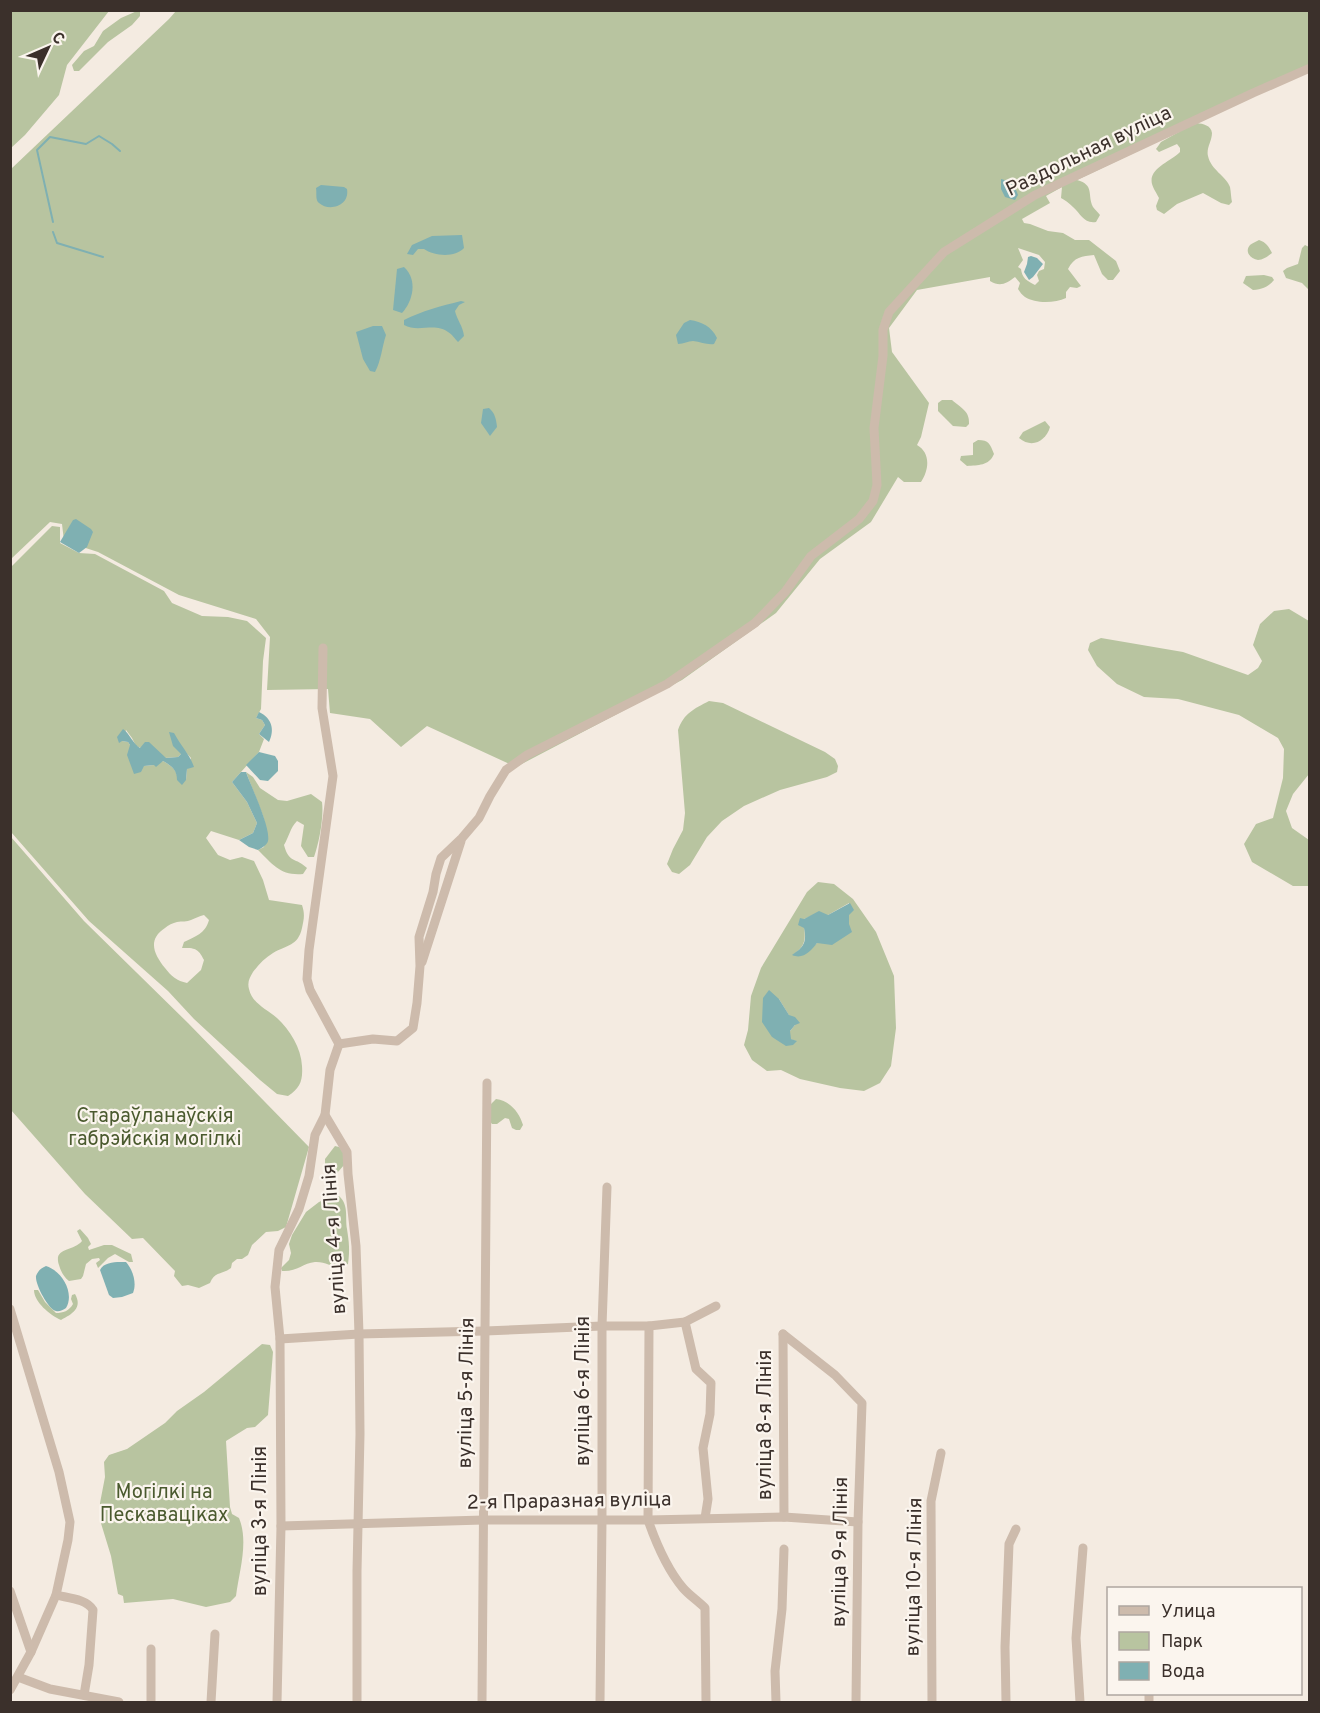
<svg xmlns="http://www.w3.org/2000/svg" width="1320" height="1713" viewBox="0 0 1320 1713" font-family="Overpass,sans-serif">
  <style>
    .green { fill: #b8c4a0; fill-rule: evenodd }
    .water { fill: #7fb0b2 }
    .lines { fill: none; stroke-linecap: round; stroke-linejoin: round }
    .stream { stroke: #7fb0b2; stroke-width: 2 }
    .minor { stroke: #cdbbac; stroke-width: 9 }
    .labels { text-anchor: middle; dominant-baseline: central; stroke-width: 4.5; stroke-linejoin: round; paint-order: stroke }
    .street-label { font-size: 20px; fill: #3b302b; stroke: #fbf5ee }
    .park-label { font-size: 20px; fill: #4a5a2e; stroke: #fbf5ee }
  </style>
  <rect width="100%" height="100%" fill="#f4ebe1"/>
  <g class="green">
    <path d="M10,11h99l-42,54 -8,30 -34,40 -14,13z"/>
    <path d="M137,11l3,1v4l-8,9 -24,17 -29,29h-5l-2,-6 12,-14 10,-5 9,-15 18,-13z"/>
    <path d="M176,11h1133v59l-112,53c6,1 14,2 15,10 0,8 -6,15 -4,23 3,14 18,20 22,31 1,5 1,11 2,15l-3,3 -8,-2 -18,-10 -26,11 -13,10 -7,-4 -1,-4 3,-8c-2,-4 -6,-10 -7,-14 -4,-16 20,-23 28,-32v-4l-3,-4 -18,8 -3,-3 5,-7 23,-13 -107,51c18,5 10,15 16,27 2,3 5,5 7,8l-4,7c-12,2 -15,-8 -23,-15 -4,-4 -8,-7 -12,-9l1,-11 -16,9 4,7 -28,16 2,4 6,1 18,7 15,2 12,7h14l27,21 4,10 -7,9h-5l-6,-6 -8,-19c-12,1 -20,2 -26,14l13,17 -4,2 -7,-1 -4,5v6c-11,5 -30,6 -41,-1 -3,-2 -5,-5 -7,-8l2,-6 -5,-6c-9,7 -15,10 -25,4v-4l-73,13 -28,38 3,24 37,51 -8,34 -4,8c14,8 12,25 4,37h-17l-6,-5 -27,45 -51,37 -44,54 -94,67 -166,87 -89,-41 -26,21 -31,-28 -40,-6 -2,-24 -61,1 3,-53 -14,-18 -77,-24 -81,-43 -34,-11 -2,-17 -12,-2 -39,37v-390l158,-150zM1018,248l21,7 6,7 -1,7 -5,2 -2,4 2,6 -4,4c-8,-4 -13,-7 -14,-16l-3,-2 5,-7z"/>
    <path d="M1259,240c7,2 10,7 13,13 -4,3 -9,7 -14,7 -7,-1 -14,-8 -8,-15 2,-2 6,-3 9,-5z"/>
    <path d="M1305,245l4,2v43l-7,-7 -16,-5 -3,-7 4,-3 11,-4 4,-16z"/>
    <path d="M1264,275l8,2 2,3c-6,7 -11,9 -21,10l-10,-7 3,-7z"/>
    <path d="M942,400h10c9,8 18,11 17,24l-3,3 -13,-1 -15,-15v-8z"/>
    <path d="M1045,421l5,6c-4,14 -18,22 -31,11l4,-6z"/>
    <path d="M978,440c11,0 12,4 16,14 -5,12 -16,11 -27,12l-7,-6 1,-4 12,-1v-12z"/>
    <path d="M52,526l8,1v16l19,10 16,1 69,37 8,12 30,13 26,1 19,4 19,17 -3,23 -2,48 -5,9 6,2 3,5 -6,9 5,5 -5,13 -27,30 15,20 10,21 -4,10 -14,7 -28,-9 -5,7 12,17 12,5 12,-3 12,4 9,19 6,20 33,5c3,9 2,14 0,23 -4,18 -15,17 -29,25 -8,5 -14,11 -20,19 -3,5 -6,10 -4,17 3,14 17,20 28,29 13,12 24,30 25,48 1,15 -2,22 -14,30l-11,-2 -17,-14 -66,-61 -26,-28 -79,-70 -78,-89v-265zM126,730l6,8 4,8 29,12 13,-1 3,-3v-7l10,11 -4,11 -1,11h-8c-1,-10 -6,-14 -15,-19l-9,4 -10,1 -16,-24 -6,-1zM204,915l5,5c-4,14 -13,16 -25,22l-2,6c13,0 16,0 22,12l-3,10 -14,13c-10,-2 -16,-7 -22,-15 -11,-14 -18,-28 0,-40 3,-3 8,-5 12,-6 5,-1 10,0 14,-2 5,-2 8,-4 13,-5z"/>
    <path d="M1289,609l20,12v153l-16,20 -7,17 6,17 17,12v46h-16l-41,-24 -8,-18 12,-20 17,-6 10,-40 1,-29 -6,-11 -39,-23 -61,-16 -34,-2 -27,-13 -20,-18 -9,-16 2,-7 11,-5 82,14 65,23 10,-7 4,-7 -9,-16 7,-21 14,-13z"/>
    <path d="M709,701l14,2 102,49 10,7 3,7 -1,6 -10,5 -47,13 -36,16 -22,15 -15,16 -17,28 -11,9 -7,-2 -5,-8 6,-15 10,-19 2,-17 -7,-83c6,-17 16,-21 31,-29z"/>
    <path d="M246,772l7,5 7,11 18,12 9,1 24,-7 11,8c2,15 -3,41 -8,55h-6l-7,-11 3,-21 -7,-4c-7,7 -8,16 -13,24 5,19 12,12 23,23l-4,6c-22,2 -30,-9 -45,-24l6,-3 3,-15 -4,-16z"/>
    <path d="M11,837l73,84 104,102 121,124 -23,80 -8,4 -12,1 -14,13 -4,10 -6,4h-5l-5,4 -1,5c-9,7 -16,3 -21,15l-11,5 -11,-3 -6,1 -8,-10 1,-5 -32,-33 -11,1 -47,-45 -74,-84z"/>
    <path d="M818,882l16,2 19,15 23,33 18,44 2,52 -5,38 -11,17 -16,8 -24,-3 -40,-9 -19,-9 -14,1 -15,-11 -8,-15 4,-15 3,-34 10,-28 46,-76zM849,903v21l-32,19 -8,8 -16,4c16,-12 11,-18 11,-36l9,-4h15zM779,999l16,26 -5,6v8l6,2 -24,-4z"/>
    <path d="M496,1099c14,2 23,13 27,26l-3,5h-4l-4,-2 -3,-9 -4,-1 -8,6h-5l-3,-4 1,-15z"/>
    <path d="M335,1146l4,1 5,6 1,11 -8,9 -3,1 -9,-7v-8z"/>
    <path d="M332,1196h7c10,9 6,21 8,33 2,13 3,21 1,35 -12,8 -20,-3 -33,-2 -12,1 -18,10 -33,9l-1,-3 8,-8 2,-7 -2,-9 3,-9 14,-23 13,-10z"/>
    <path d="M80,1229l8,9 3,6 -3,3 1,3 15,-5h8l19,9 2,8h-4l-14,-8 -7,4 -10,10 -2,-5 4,-3 -1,-2 -7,1 -6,5 -3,12 -2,3 -12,2c-5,-4 -8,-9 -10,-16 -6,-18 14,-13 23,-24l-5,-10z"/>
    <path d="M34,1290h4l7,12 11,11c7,0 13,-2 17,-9l-2,-5 1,-4 3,-1c8,14 -3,20 -14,26 -11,-5 -27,-18 -27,-30z"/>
    <path d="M262,1344l8,1 3,7 -5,63 -13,12 -8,1 -21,13 4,66 2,7 7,4c10,24 0,54 -3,78l-6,6 -24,5 -33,-8 -49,4 -1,-7 -5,-2 -7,-38 -11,-36v-17l5,-26 -1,-15 5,-7 18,-6 38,-26 12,-12 27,-19z"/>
  </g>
  <g class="water">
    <path d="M1001,179c10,2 14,7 17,16l-3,5 -10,-3 -4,-8z"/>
    <path d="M321,185l23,2 3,2c3,17 -18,23 -28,14 -4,-3 -2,-10 -3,-15z"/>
    <path d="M462,235l2,13c-9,10 -30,8 -40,1h-6l-5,6 -6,-1 5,-9 20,-9z"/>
    <path d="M1031,256l6,2 6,6 -10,13 -4,3 -5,-8 3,-8 1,-7z"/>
    <path d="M404,267c14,13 9,34 -2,46l-9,-3 4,-41z"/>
    <path d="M461,301l4,1 -6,3 -4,6c2,9 8,15 9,25l-6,6c-3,-3 -6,-8 -10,-10 -13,-10 -30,1 -44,-7v-5c18,-9 37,-14 57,-19z"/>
    <path d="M690,320c12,2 21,6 27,18l-3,6c-7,1 -13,-2 -21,-3 -5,0 -9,3 -15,3l-2,-9 8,-12z"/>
    <path d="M373,326h9l4,9c-4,12 -5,26 -11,37l-5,-1 -7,-12 -7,-27z"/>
    <path d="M489,408c6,5 7,11 8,19l-7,9 -9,-13 2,-14z"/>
    <path d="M76,519l15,10 2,3 -6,15 -8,6 -19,-11 13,-22z"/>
    <path d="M259,712c13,6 16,18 10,30l-10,-8 6,-9 -3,-5 -6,-2z"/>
    <path d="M123,729c7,5 10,15 17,19l5,-6h4l17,16 12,-1 3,-3 -8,-8 -4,-14 5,1c7,13 16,22 20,34l-7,2 -1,11 -4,5 -5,-5c0,-10 -5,-14 -14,-19l-7,6 -2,-2 -10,1 -3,6 -7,2 -7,-19 3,-10 -2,-3 -6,-1 -3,2 -2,-6z"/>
    <path d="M259,752l16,4 3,5v10l-10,10 -8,-1 -14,-15z"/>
    <path d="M241,772h5c5,14 25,56 22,69 -1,4 -6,7 -10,9l-9,-3 -10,-7 14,-7 4,-10 -10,-21 -15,-20z"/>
    <path d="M850,903l4,7 -5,5v9l3,8 -20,13 -15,-2c-6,8 -14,17 -25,12 12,-8 15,-13 12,-27l-6,-3 2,-7 4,1 15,-8 9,4z"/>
    <path d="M769,990l10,9 10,16 6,2 5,6 -5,2 -5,6 1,8 6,2 -4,4 -7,1 -14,-9 -10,-15 1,-24z"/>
    <path d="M120,1262h6c7,8 11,21 7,31l-11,4 -9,1 -4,-3 -9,-25c3,-7 13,-8 20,-8z"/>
    <path d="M46,1266c16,5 29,27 20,42 -3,2 -7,4 -10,3 -8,-2 -21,-27 -20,-35 2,-5 5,-8 10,-10z"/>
  </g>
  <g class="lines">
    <g class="stream">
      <path d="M53,222l-16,-72 13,-13 36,7 13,-8 13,8 8,7"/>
      <path d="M53,232l4,11 46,14"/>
    </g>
    <g class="minor">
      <path d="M323,648l-1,60 11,68 -24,174 -2,29 3,11 29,54 -9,26 -5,45 22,37 1,22 8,72 3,88 1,100 -3,137v131"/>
      <path d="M422,962l39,-121"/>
      <path d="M339,1044l34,-5 24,2 16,-13 4,-25 3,-37 -1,-29 14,-45 3,-18 5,-16 21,-20 17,-20 11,-22 16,-26 21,-15 140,-71 88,-61 30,-31 26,-36 48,-37 14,-18 4,-16 -3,-57 9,-72v-26l6,-18 55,-60 91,-57 218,-102 57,-25"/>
      <path d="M10,1309l49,163 11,50 -2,18 -12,55 -25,57 -21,38"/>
      <path d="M685,1322l11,47 15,14 -1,31 -7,34 5,51 -3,19"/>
      <path d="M649,1326l-1,194c8,23 19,49 35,68 6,7 15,13 22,20l1,94"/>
      <path d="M783,1334l52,41 27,28 -4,119 -2,180"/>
      <path d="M783,1334l1,183"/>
      <path d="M280,1339l79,-5 126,-3 117,-5h47l36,-4 31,-16"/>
      <path d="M281,1526l202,-6h165l136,-3 74,5"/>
      <path d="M10,1591l21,61"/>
      <path d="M56,1595c12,3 31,4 37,15l-4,55 -5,30"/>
      <path d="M151,1649v53"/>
      <path d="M18,1677l32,12 69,13"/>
      <path d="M211,1702l4,-68"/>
      <path d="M277,1702l4,-176 -1,-187 -5,-52 4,-37 20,-41 10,-33 6,-41 10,-20"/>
      <path d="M482,1702l5,-619"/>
      <path d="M600,1702l2,-182v-194l5,-139"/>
      <path d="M776,1702l-1,-31 7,-62 2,-60"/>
      <path d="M932,1702l-1,-201 10,-48"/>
      <path d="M1006,1702l-1,-55 4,-103 7,-15"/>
      <path d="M1080,1702l-4,-64 7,-90"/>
      <path d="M1149,1702v-8"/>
    </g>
  </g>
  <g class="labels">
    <g class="street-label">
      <text transform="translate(1089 152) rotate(-26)">Раздольная вуліца</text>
      <text transform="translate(335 1239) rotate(-94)">вуліца 4-я Лінія</text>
      <text transform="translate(584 1391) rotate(-90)">вуліца 6-я Лінія</text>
      <text transform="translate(467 1393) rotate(-89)">вуліца 5-я Лінія</text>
      <text transform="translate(766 1425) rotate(-90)">вуліца 8-я Лінія</text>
      <text transform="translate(569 1502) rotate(-1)">2-я Праразная вуліца</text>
      <text transform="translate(261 1521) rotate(-90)">вуліца 3-я Лінія</text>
      <text transform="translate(841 1552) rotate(-89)">вуліца 9-я Лінія</text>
      <text transform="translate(915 1577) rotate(-89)">вуліца 10-я Лінія</text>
    </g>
    <g class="park-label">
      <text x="155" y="1117">Стараўланаўскія<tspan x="155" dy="23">габрэйскія могілкі</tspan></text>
      <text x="164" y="1493">Могілкі на<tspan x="164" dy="23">Пескаваціках</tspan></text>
    </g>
  </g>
  <rect width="1320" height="1713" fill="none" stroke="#3b302b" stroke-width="24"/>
  <rect x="1107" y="1587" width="195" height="108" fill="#fbf5ee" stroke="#aea6a0" stroke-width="1.5"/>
  <rect x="1119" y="1606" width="30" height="9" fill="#cdbbac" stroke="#aea6a0" stroke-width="1.5"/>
  <text x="1161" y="1617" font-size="18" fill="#3b302b">Улица</text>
  <rect x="1119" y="1632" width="30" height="18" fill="#b8c4a0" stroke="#aea6a0" stroke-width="1.5"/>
  <text x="1161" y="1647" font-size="18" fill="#3b302b">Парк</text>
  <rect x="1119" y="1662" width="30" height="18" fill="#7fb0b2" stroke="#aea6a0" stroke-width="1.5"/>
  <text x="1161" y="1677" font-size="18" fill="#3b302b">Вода</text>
  <g transform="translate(48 48) rotate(46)" stroke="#fbf5ee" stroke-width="4.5" paint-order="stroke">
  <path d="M0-4.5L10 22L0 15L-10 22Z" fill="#3b302b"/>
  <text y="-9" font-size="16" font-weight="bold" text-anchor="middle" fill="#3b302b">С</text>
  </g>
</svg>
